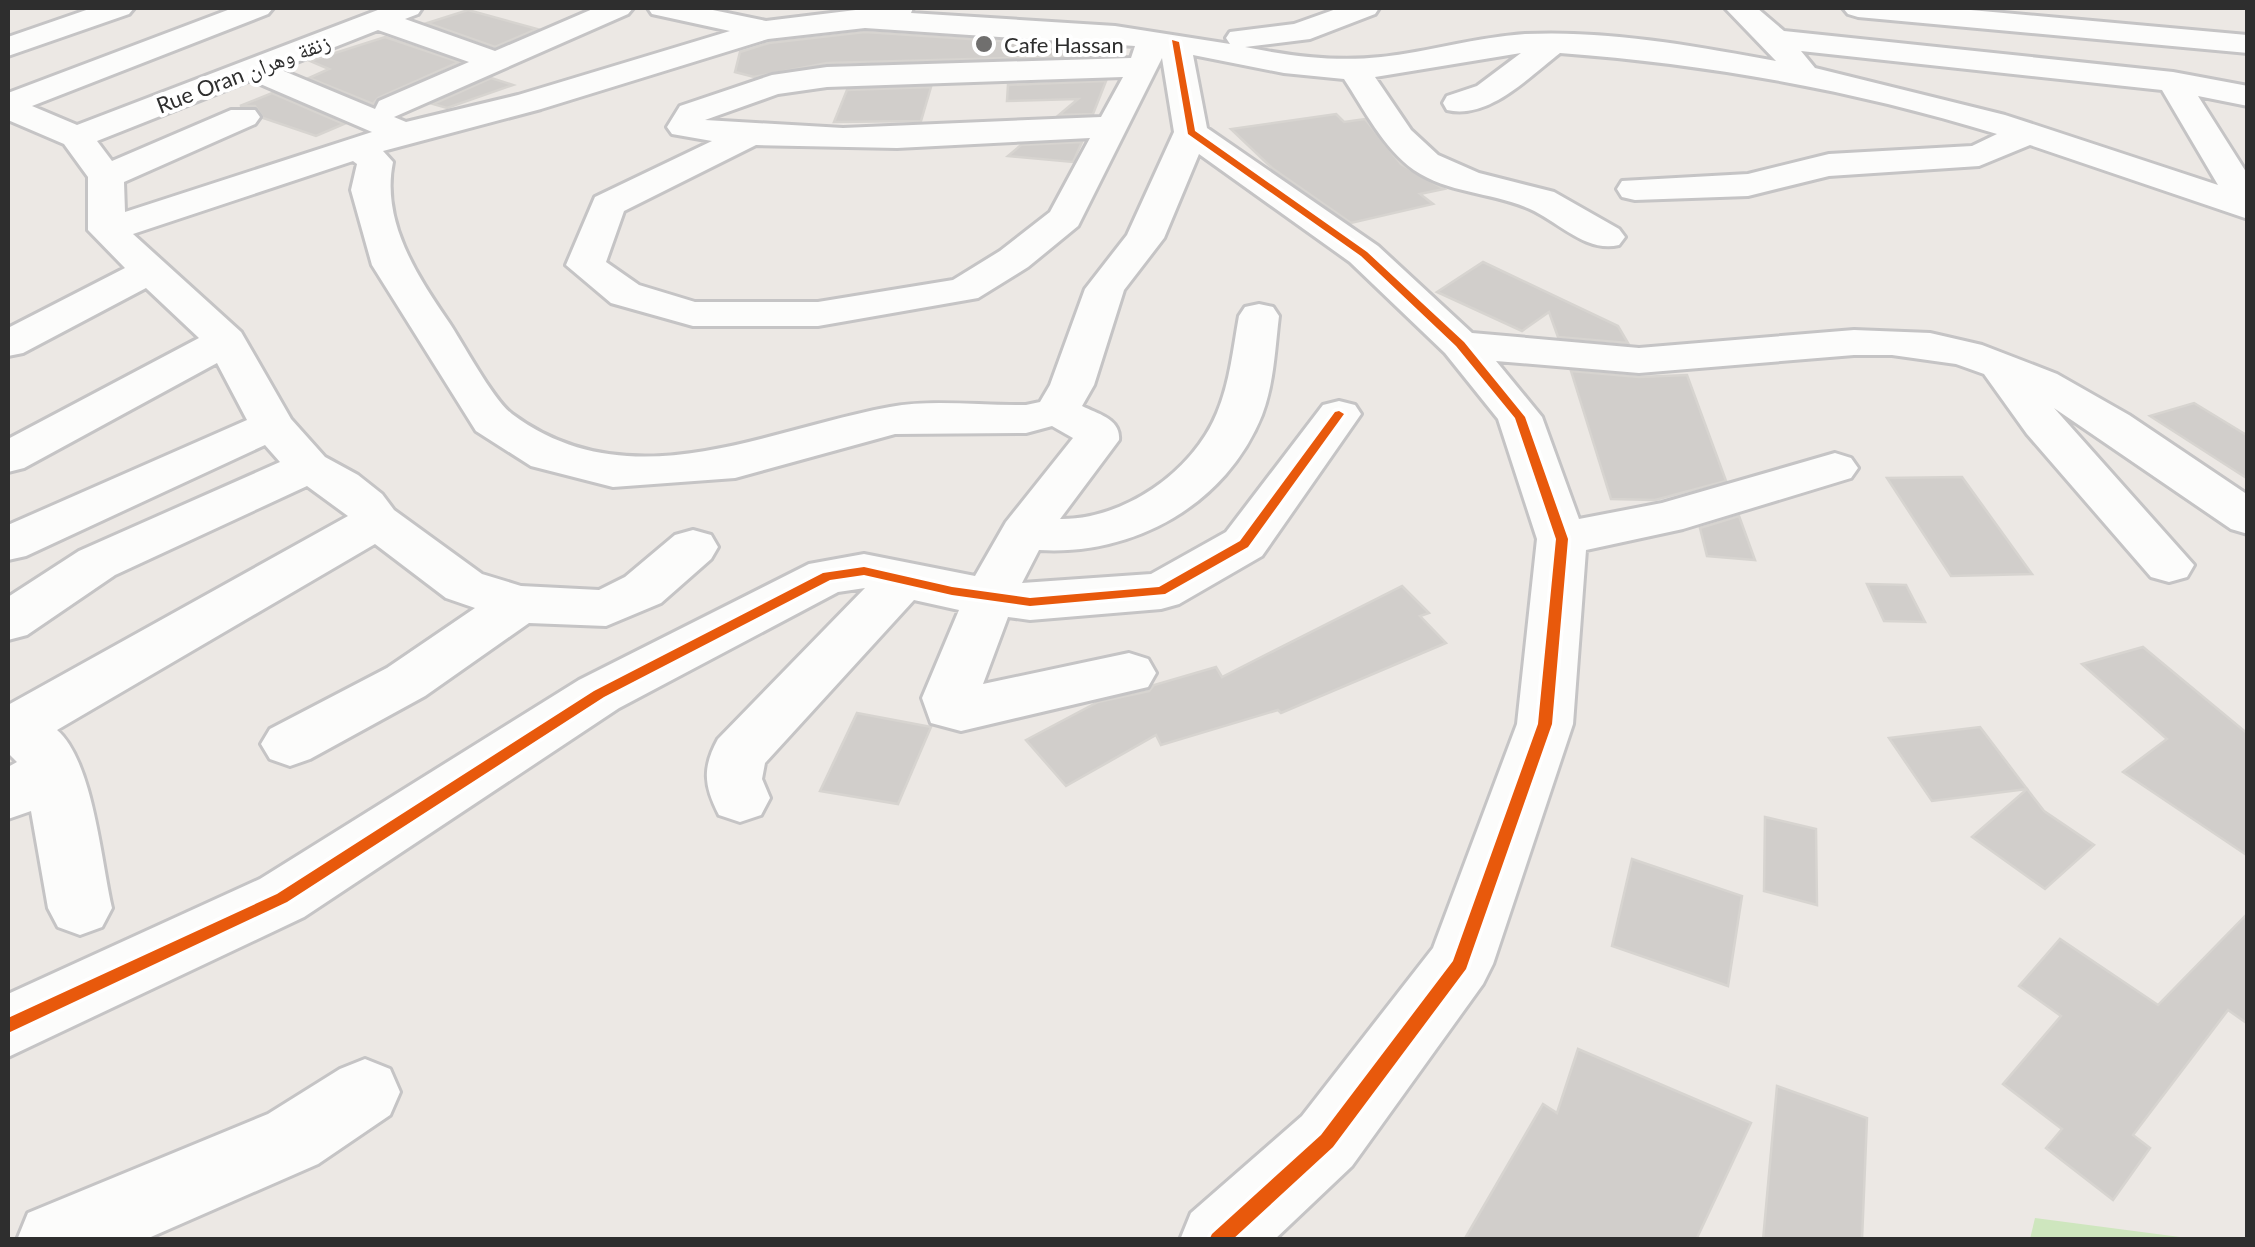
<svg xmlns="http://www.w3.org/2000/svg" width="2255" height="1247" viewBox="0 0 2255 1247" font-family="Lato,'Noto Naskh Arabic',sans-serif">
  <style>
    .green { fill: #cee6be }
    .building { fill: #d1cecb; stroke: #d7d4d0; stroke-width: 2.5 }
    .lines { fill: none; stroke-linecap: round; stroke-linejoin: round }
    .minor-casing { stroke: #c5c4c5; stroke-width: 6 }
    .minor { fill: #fcfcfb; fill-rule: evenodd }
    .cycleway-casing { stroke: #fff; stroke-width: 7 }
    .cycleway { fill: #e8590c; fill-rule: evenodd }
    .poi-dot { fill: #706f6e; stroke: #fff; stroke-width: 4 }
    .labels { text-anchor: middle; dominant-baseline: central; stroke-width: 8; stroke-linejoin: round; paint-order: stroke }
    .far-poi-label { font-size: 22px; fill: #2e2e2e; stroke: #fff; text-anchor: start }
    .far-street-label { font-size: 22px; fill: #2e2e2e; stroke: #fff }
  </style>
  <rect width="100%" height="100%" fill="#ece8e4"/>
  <path class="green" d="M2035,1218l160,21h-165z"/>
  <g class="building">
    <path d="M468,10l69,19 -42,18 -68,-24z"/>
    <path d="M865,32l253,17 -2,6 -289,8 -73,14 -19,-5 5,-20 29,-9z"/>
    <path d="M385,37l74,25 -81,36 -5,6 -64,-26 20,-9 -19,-8z"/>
    <path d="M491,78l22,7 -66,23 -14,-4z"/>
    <path d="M1106,81l-13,33 -34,1 19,-16 -71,2 1,-16z"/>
    <path d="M931,87l-10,34 -87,1 13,-32z"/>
    <path d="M272,93l72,31 -28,12 -53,-18 -8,-12h-15z"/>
    <path d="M1336,114l8,8 21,-3 36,45 43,25 -24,5 13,10 -82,19 -79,-55 -41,-39z"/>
    <path d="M1082,142l-9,20 -65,-6 13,-11z"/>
    <path d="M1483,262l135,64 10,17 -70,-6 -9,-25 -27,19 -85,-39z"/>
    <path d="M1571,371l68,6 48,-2 39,106 -71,19 -44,-1z"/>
    <path d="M2194,403l54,33v43l-98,-63z"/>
    <path d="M1962,477l70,97 -81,2 -64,-98z"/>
    <path d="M1739,516l16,44 -48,-4 -7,-28z"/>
    <path d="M1867,584l39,1 19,37 -41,-1z"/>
    <path d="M1402,586l27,27 -9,3 26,27 -165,70 -3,-3 -117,35 -5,-10 -90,51 -40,-46 72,-38 51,-11 5,-6 62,-18 6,10z"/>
    <path d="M2143,647l105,87v122l-125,-84 44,-33 -85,-75z"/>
    <path d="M857,713l74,14 -33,77 -78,-13z"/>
    <path d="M1980,727l47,62 -95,12 -43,-63z"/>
    <path d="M2027,789l17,22 50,34 -49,44 -73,-52z"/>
    <path d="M1765,817l51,12 1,76 -53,-14z"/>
    <path d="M1632,859l110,37 -14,90 -116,-40z"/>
    <path d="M2248,913v111l-20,-14 -95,125 17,13 -37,52 -67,-52 16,-19 -59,-45 58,-68 -42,-30 41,-47 98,66z"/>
    <path d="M1578,1049l173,74 -55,117h-232l79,-136 14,9z"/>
    <path d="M1777,1086l90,32 -5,122h-99z"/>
  </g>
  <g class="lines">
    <defs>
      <g id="minor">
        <path d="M92,8h42l-5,6 -121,42v-19z"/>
        <path d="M233,8h40l-5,6 -236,92 45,19 306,-117h39l-4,6 -13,5 90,32 100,-43h38l-5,6 -234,103 12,5 112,-27 212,-64 -78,-17 -4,-6h55l63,13 106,-13h41l-2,5 204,13 115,18 -4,-6 4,-6 64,-8 45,-16h40l-4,6 -65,25 -65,8c45,9 90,15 136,10 48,-5 95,-20 144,-23 83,-4 170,12 251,27l-51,-53h32l27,23 389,41 75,14v20l-50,-10 50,79v44l-218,-74 -51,21 -150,10 -81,20 -113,4 -13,-3 -5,-8 5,-8 126,-7 81,-20 143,-8 25,-12c-143,-44 -289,-70 -437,-81 -30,23 -71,67 -113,57l-4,-7 4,-7 30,-10 44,-33 -146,24 36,53 27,25 41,18 75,19 65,37 6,8 -6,8c-33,8 -60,-23 -89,-36 -37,-17 -81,-15 -116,-39 -31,-22 -50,-61 -70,-91l-60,-6 -91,-18 14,73 171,118 94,87 167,15 215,-18 76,3 52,12 75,29 72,41 119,80v39l-17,-5 -177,-121 140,157 -7,12 -18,5 -18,-5 -124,-143 -43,-60 -28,-10 -64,-9h-38l-215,18 -143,-12 46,56 37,102 83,-16 173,-50 16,5 7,10 -7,10 -168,51 -97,21 -13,174 -80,240 -10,20 -131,182 -78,74h-94l11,-27 111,-97 131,-168 84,-224 20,-185 -39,-120 -53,-66 -95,-91 -151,-108 -35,84 -40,52 -30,95 -12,21c16,8 39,13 37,34l-59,79c63,1 133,-47 157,-106 13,-31 16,-64 22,-97l6,-9 14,-3 14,3 6,9c-4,33 -5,67 -17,99 -36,90 -129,141 -223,135l-17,33 129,-9 75,-42 97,-127 16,-4 16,4 6,9 -99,142 -83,48 -18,5 -131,11 -22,-3 -25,67 146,-31 19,6 8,14 -8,14 -187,44 -30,-8 -9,-25 37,-88 -45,-10 -149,163 -3,16 8,19 -9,17 -21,7 -21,-7c-15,-29 -17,-47 -1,-76l147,-151 -27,4 -219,116 -315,209 -296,140v-63l252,-115 319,-199 230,-116 55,-10 111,22 31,-54 67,-84 -21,-12 -26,7 -131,1 -160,44 -122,9 -82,-21 -55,-35 -104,-166 -21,-75 6,-26 -4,-3 -220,73 108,98 50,87 34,38 33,18 24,19 12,16 88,64 39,12 78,4 26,-13 50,-42 18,-5 18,5 7,12 -7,12 -50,44 -55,23 -77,-3 -104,73 -115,63 -20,7 -20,-7 -9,-15 9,-15 117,-61 88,-60 -29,-10 -71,-54 -318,186c36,31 44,131 55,178l-10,19 -22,8 -22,-8 -10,-19 -17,-97 -23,8v-52l9,-5 -9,-9v-48l340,-189 -41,-30 -192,89 -88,60 -19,5v-43l71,-46 201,-89 -15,-17 -239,111 -18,4v-35l239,-105 -30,-57 -193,105 -16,4v-33l191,-101 -53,-50 -123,65 -15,3v-28l117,-60 -37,-38v-53l-24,-33 -56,-24v-27zM865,28l270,18 -4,12 -304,9 -55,8 -92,31 -13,21 5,7 40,7 -117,56 -29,68 45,38 82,23h125l160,-28 50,-31 50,-41 84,-168 12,74 -47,103 -42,54 -35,96 -10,17 -14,3c-44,1 -94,-6 -136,2 -126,23 -260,95 -378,7 -19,-14 -49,-71 -64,-93 -32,-47 -67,-100 -55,-159l-10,-11 158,-42 227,-70zM378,30l91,32 -90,39 -4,8 -96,-40zM1801,51l361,39 56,95 -213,-70 -190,-47zM1123,77l-22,40 -258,11 -138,-8 73,-26 49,-7zM251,80l121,52 -247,80 -1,-30 131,-58 5,-7 -5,-7h-24l-119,51 -15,-20zM1090,138l-40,74 -50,39 -47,29 -135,22h-123l-56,-17 -33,-23 18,-51 132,-66 141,3z"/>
        <path d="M1843,8h106l298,27 1,18 -390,-36 -10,-3z"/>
        <path d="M365,1059l25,10 10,23 -10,23 -72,49 -174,76h-127l11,-27 240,-99 72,-45z"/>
      </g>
    </defs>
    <use href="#minor" class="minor-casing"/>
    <use href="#minor" class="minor"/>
    <defs>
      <g id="cycleway">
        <path d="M1172,40l7,2 16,89 172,121 97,90 61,75 43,122 -16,185 -86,245 -133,178 -101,93h-23l3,-6 109,-99 132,-174 85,-237 18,-185 -41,-121 -59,-72 -95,-90 -173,-122z"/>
        <path d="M1339,411l5,3 -96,133 -83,47 -135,12 -78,-11 -88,-20 -34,5 -226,117 -317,205 -279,131v-15l269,-124 317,-203 229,-118 41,-6 88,20 78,11 129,-11 81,-46 95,-129z"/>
      </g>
    </defs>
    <use href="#cycleway" class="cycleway-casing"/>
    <use href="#cycleway" class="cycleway"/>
  </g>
  <circle class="poi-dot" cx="984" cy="44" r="10"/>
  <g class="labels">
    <g class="far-poi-label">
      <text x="1004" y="44">Cafe Hassan</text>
    </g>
    <g class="far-street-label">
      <text transform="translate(243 73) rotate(-21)">Rue Oran زنقة وهران</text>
    </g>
  </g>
  <rect width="2255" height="1247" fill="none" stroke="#2e2e2e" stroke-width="20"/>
</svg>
